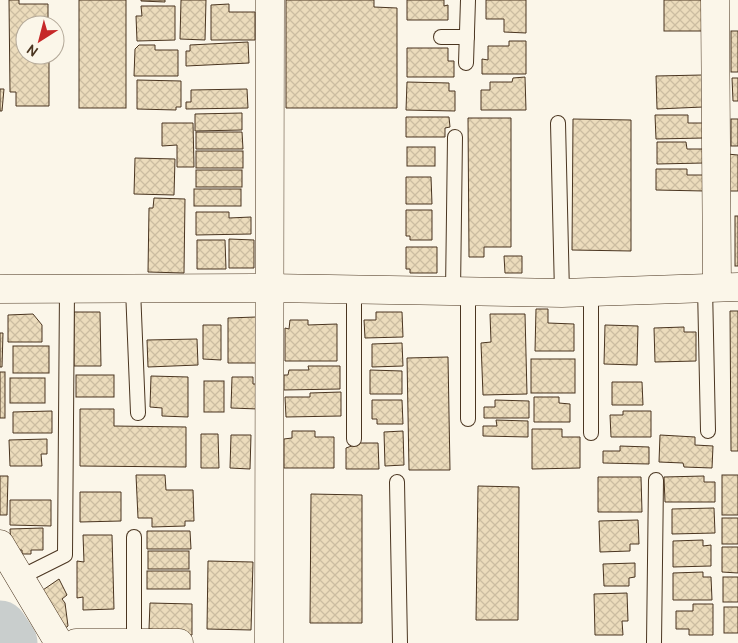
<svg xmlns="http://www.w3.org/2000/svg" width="738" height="643" viewBox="0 0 738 643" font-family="Cabin,sans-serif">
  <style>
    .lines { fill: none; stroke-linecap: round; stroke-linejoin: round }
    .river { stroke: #c9cecd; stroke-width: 55 }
    .building { fill: url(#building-cross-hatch); stroke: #4a3520 }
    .service-casing { stroke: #4a3520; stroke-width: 16 }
    .minor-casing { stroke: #4a3520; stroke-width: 29 }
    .service { stroke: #fbf6e9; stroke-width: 14 }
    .minor { stroke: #fbf6e9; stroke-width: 28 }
  </style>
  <defs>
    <pattern id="building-cross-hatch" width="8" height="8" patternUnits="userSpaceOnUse" patternTransform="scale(1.25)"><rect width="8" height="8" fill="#ecdcbc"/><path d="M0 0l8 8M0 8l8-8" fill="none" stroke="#ccbda1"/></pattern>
  </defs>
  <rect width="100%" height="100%" fill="#fbf6e9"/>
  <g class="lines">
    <path class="river" d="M0,628l10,15"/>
  </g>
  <g class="building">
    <path d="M9,0h10v4h29v21h-23v30h24v51h-33v-14h-6z"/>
    <rect x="79" y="0" width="47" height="108"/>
    <path d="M141,0h24v2l-24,-1z"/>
    <path d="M181,0h25l-1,40 -25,-1z"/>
    <path d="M286,0h88v7l23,1v100h-111z"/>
    <path d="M407,0h37v6l4,-1v15h-41z"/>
    <path d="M486,0h40v33l-22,-1v-13h-18z"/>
    <rect x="664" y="0" width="41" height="31"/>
    <path d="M229,4v8h26v28h-44v-35z"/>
    <path d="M141,6h34v34l-38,1 -1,-25h6z"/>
    <rect x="731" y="31" width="7" height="41"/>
    <path d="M509,41h17v33h-44v-15l6,1v-14h21z"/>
    <path d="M248,42l1,21 -63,3v-15h4v-6z"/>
    <path d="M139,45h16v5h23v26h-44l1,-27z"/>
    <path d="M407,48h41v13h6v16h-47z"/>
    <path d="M702,75l1,32 -46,2 -1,-33z"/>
    <path d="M525,77l1,33h-45v-20h9v-8h22l1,-4z"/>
    <path d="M732,78h6v23h-5z"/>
    <path d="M137,80l44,1v26h-5v3l-39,-1z"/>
    <path d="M407,82l42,1v8h6v20l-49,-1z"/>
    <path d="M0,89h4l-2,22h-2z"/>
    <path d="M247,89l1,19 -62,1v-7h5v-12z"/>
    <path d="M242,113v17l-47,1v-17z"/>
    <path d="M655,115h33v8h15l1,15 -48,1z"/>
    <path d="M406,117h43l1,10 -5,1v9h-39z"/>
    <path d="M468,118h43v129h-27v10h-15z"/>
    <path d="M573,119l58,1v131l-59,-1z"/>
    <rect x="731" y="119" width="7" height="27"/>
    <path d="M162,123h31l1,44h-17v-22l-15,1z"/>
    <path d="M196,132h46l1,17h-47z"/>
    <path d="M657,142h29l1,7h16l1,14 -47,1z"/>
    <rect x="407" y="147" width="28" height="19"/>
    <rect x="196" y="151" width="47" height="17"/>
    <path d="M727,154l11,1v36h-12z"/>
    <path d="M135,158l40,1 -1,36 -40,-1z"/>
    <path d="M656,169h31v6h17v16l-48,-1z"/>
    <rect x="196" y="170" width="46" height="17"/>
    <path d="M406,177h25l1,27h-26z"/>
    <rect x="194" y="189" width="47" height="17"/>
    <path d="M154,198l31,1 -1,74 -36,-1 1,-64h4z"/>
    <path d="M406,210h26v30h-22v-4h-4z"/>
    <path d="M196,212h33v6l22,-1v17l-55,1z"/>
    <rect x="735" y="216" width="3" height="50"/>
    <path d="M229,239l25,1v28h-25z"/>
    <path d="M197,240h28l1,29h-29z"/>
    <path d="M406,247h31v26h-27v-4h-4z"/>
    <path d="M504,256h18v17h-17z"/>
    <path d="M536,309h12v14l26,1v27h-39z"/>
    <path d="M730,311h8v140h-7z"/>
    <path d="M74,312h26l1,54h-27z"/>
    <path d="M376,312h26l1,25 -38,1 -1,-18h12z"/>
    <path d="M33,314l9,11v17h-34v-27z"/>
    <path d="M490,314h35l2,80 -44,1 -2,-52 10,-1z"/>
    <path d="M256,317l1,46h-29v-45z"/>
    <path d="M290,320h18v5l29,-1v37h-52v-33l4,1z"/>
    <path d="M203,325h18v35l-18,-1z"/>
    <path d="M605,325l33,1 -1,39 -33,-1z"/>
    <path d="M684,327v5h12v29l-41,1 -1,-34z"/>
    <path d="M0,333h3l-1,34h-2z"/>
    <path d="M197,339l1,26 -50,2 -1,-27z"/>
    <path d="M402,343l1,23 -31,1v-23z"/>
    <rect x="13" y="346" width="36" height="27"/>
    <path d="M448,357l2,113h-41l-2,-112z"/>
    <rect x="531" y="359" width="44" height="34"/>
    <path d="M308,366h32v23l-56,1v-15h4l1,-5h20z"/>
    <path d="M370,370l32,1v23h-32z"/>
    <rect x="0" y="372" width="5" height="46"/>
    <rect x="76" y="375" width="38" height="22"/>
    <path d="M151,376l37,1v40l-26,-1v-8l-12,-1z"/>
    <path d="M232,377h21v7h5v25l-27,-1z"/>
    <rect x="10" y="378" width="35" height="25"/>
    <rect x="204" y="381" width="20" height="31"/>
    <path d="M612,382h30l1,23h-31z"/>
    <path d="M341,392v24l-55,1 -1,-20h25v-4z"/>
    <path d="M534,397h25v6l11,1v18h-36z"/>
    <path d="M372,400h30l1,24h-26v-5h-5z"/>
    <path d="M495,400l34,1v17h-45v-11h11z"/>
    <path d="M80,409h34v17l72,1v40l-106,-1z"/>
    <path d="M52,411v22h-39v-21z"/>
    <path d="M623,411h28v26h-40l-1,-22h13z"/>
    <path d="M496,420l32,1v16l-45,-1v-10h14z"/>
    <path d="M532,429h30v8h18v31l-48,1z"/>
    <path d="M292,431h23v6h19v31h-50v-29l8,-1z"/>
    <path d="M403,431l1,34 -19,1 -1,-34z"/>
    <path d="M201,434h17l1,34h-18z"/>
    <path d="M231,435h20l-1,34 -20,-1z"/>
    <path d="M660,435l35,2v8l18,1 -1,22 -28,-1 -1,-4 -24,-1z"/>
    <path d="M47,439v15h-6l1,12h-32l-1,-26z"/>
    <path d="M360,443h18l1,26h-33v-21z"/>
    <path d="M620,446l29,1v17l-46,-1v-12h17z"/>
    <path d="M136,475h29l1,15h27l1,31h-9v5l-33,1v-9h-14z"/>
    <rect x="722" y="475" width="16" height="40"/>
    <path d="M0,476h8l-1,39h-7z"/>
    <path d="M704,476v6h11v20h-50l-1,-25z"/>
    <path d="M598,477h43l1,35h-44z"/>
    <path d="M478,486l41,1 -1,133h-42z"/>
    <path d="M80,492h41v29l-41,1z"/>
    <path d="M311,494l51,1v128h-52z"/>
    <path d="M10,500h41v26l-41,-1z"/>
    <path d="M714,508l1,25 -43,1v-25z"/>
    <rect x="722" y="518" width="16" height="26"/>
    <path d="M638,520l1,24h-9v7l-30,1 -1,-31z"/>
    <path d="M43,528v22h-12v4h-9v-4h-6l-5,-4 -1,-17z"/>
    <path d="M147,531h43l1,18h-44z"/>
    <path d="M83,535h29l2,74 -31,1v-13l-6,1v-37l7,1z"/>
    <path d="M703,540v6l8,-1v21l-38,1v-26z"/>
    <path d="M722,547h16v26l-16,-1z"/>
    <rect x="148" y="551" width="41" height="18"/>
    <path d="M208,561l45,1 -2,68 -44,-1z"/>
    <path d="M635,563v14l-6,1v8h-25l-1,-22z"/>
    <rect x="147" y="571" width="43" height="18"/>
    <path d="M703,572v5h8l1,23h-39v-27z"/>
    <rect x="723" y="577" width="15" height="25"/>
    <path d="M59,579l8,16 -5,4 3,4 3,23 -4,3 -24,-37z"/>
    <path d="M627,593l1,28h-6l1,14h-28l-1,-41z"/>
    <path d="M150,603l42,1v31l-34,-1v-4l-9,-1z"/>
    <path d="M693,604h20v31h-24v-6h-13v-18h17z"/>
    <rect x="724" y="607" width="14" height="26"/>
  </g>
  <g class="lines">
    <defs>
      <g id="service">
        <path d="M441,37h26"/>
        <path d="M466,63l2,-63"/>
        <path d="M558,123l4,170"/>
        <path d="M705,287l3,144"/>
        <path d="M133,289l5,124"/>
        <path d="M354,290v149"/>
        <path d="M453,291l2,-154"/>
        <path d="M468,291v128"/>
        <path d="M591,433v-142"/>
        <path d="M397,482l3,161"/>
        <path d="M19,578l46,-23 2,-266"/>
        <path d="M134,642v-105"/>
        <path d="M654,643l2,-163"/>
      </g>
      <g id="minor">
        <path d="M715,0l2,287"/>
        <path d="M0,289l269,-1 293,5 176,-6"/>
        <path d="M0,544l59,99"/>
        <path d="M76,643h103"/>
        <path d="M269,643l1,-643"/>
      </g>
    </defs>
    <use href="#service" class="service-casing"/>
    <use href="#minor" class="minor-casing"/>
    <use href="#service" class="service"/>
    <use href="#minor" class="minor"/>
  </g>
  <g transform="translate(40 40) rotate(216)"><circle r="24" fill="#fbf6e9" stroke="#b4a999"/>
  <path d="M0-4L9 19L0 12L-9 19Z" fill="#c62828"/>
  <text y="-8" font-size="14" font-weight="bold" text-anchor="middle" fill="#4a3520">N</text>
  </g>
</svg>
